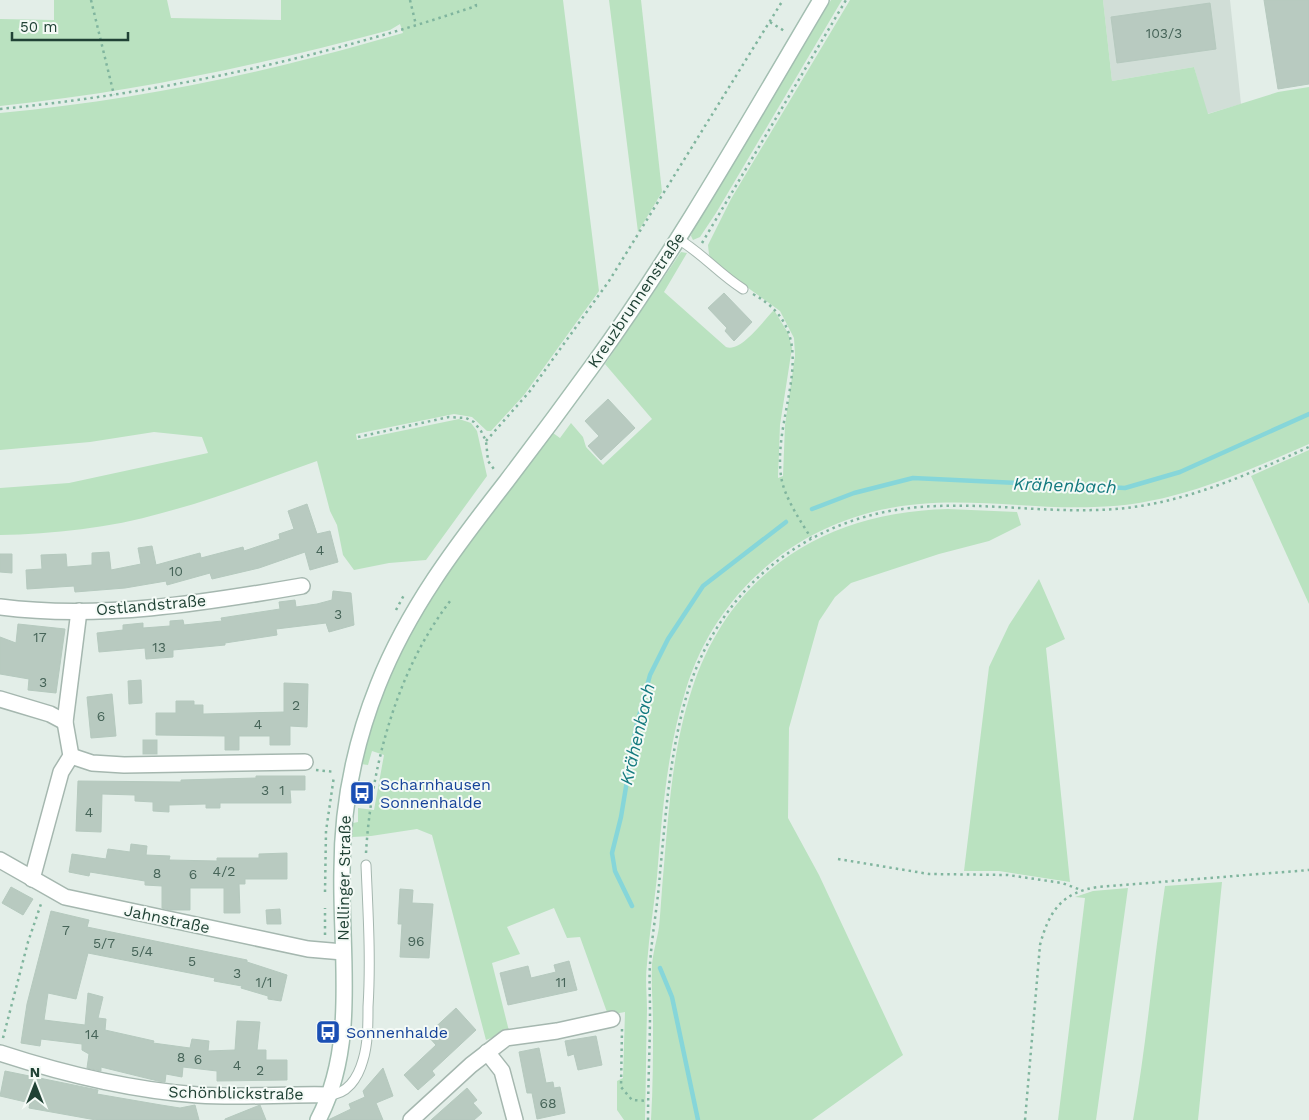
<svg xmlns="http://www.w3.org/2000/svg" width="1309" height="1120" viewBox="0 0 1309 1120" font-family="'Work Sans',sans-serif">
  <style>
    .built { fill: #d1ded7 }
    .green { fill: #bae2c0 }
    .lines { fill: none; stroke-linecap: round; stroke-linejoin: round }
    .stream { stroke: #86d6d9; stroke-width: 4.5 }
    .building { fill: #b8cac0; stroke: #b5c9be }
    .service-casing { stroke: #a5b7af; stroke-width: 11 }
    .minor-casing { stroke: #a5b7af; stroke-width: 18 }
    .secondary-casing { stroke: #a3beb1; stroke-width: 18 }
    .path { stroke: #80b59e; stroke-width: 2.5; stroke-dasharray: 2.5 4; stroke-linecap: butt }
    .service { stroke: #fff; stroke-width: 9 }
    .minor { stroke: #fff; stroke-width: 15 }
    .secondary { stroke: #fff; stroke-width: 15 }
    .labels { text-anchor: middle; dominant-baseline: central; stroke-width: 4; stroke-linejoin: round; paint-order: stroke }
    .number-label { font-size: 14px; fill: #466458 }
    .street-label { font-size: 16px; fill: #204235; stroke: #f4faf6 }
    .transit-label { font-size: 16px; fill: #164399; stroke: #f4faf6; text-anchor: start }
    .water-label { font-size: 18px; font-style: italic; fill: #147a7f; stroke: #f4faf6 }
  </style>
  <rect width="100%" height="100%" fill="#e3eee8"/>
  <path class="built" d="M1103,0h127l11,104 -34,10 -13,-47 -82,14z"/>
  <g class="green">
    <path d="M54,0h113l4,18 110,2v-20h282l36,291 -75,104 -33,36h-4l-15,-14 -18,-3 -98,20 1,6 102,-21 12,4 6,8 10,45 -61,84 -37,3 -35,7 -11,-15 -6,-30 -7,-14 -13,-50c-51,18 -102,38 -155,52 -52,15 -109,21 -162,22v-47l69,-5 139,-30 -6,-16 -48,-5 -64,10 -90,8v-337c106,-10 212,-29 315,-56 29,-7 58,-16 88,-24l-3,-9 -10,6c-130,35 -256,62 -390,76v-87l54,1z"/>
    <path d="M609,0h32l21,192 -24,40z"/>
    <path d="M831,0h11l-126,213 -16,24 -7,3 -2,-4 1,-4z"/>
    <path d="M850,0h253l9,81 82,-14 14,47 70,-22 31,-5v357c-69,30 -138,62 -215,63 -58,2 -116,-8 -174,-3 -110,9 -201,79 -234,185 -19,61 -24,125 -29,188 -3,29 -8,58 -10,87 -2,15 0,31 0,46 -1,37 -1,73 -2,110h-21l-7,-10v-29l6,-3 2,-66 -17,3 -28,-78 -13,1 -13,-30 -47,19 13,27 -28,9 17,68 -23,9 -54,-205 -15,-6 -46,7 -19,1 1,-14 5,-1v-14l16,2 10,-55 -12,-4 -4,14 -7,-1c10,-38 22,-76 40,-112 39,-80 99,-148 152,-219l7,5 11,-15 12,14 3,10 17,18 49,-46 -47,-55 76,-112 6,1 -23,39 62,55c15,6 38,-27 48,-37l14,23 4,15 -12,77 -2,53 5,-2 2,-51 10,-69 -1,-18 -14,-27 -62,-45 -9,-11 -1,-10 23,-46z"/>
    <path d="M1309,450v154l-58,-128z"/>
    <path d="M948,509l69,3 4,13 -32,16 -50,13 -88,29 -16,14 -16,24 -30,107 -1,90 31,57 84,180 -91,65h-161c2,-32 2,-65 2,-97 0,-19 -2,-39 -1,-58 1,-13 5,-25 7,-38 2,-21 3,-41 5,-62 5,-58 9,-119 28,-176 39,-118 134,-177 256,-180z"/>
    <path d="M1039,579l26,60 -19,9 24,234 -71,-11h-35l25,-204 20,-42z"/>
    <path d="M1222,882l-24,238h-65c14,-78 20,-156 32,-234z"/>
    <path d="M1128,888l-32,232h-38l27,-222 -10,-1 18,-6z"/>
  </g>
  <g class="lines">
    <g class="stream">
      <path d="M812,509l42,-16 59,-15 212,10 55,-16 129,-58"/>
      <path d="M632,906l-17,-35 -3,-18 9,-36 15,-90 14,-52 18,-36 35,-53 83,-64"/>
      <path d="M660,968l12,29 26,123"/>
    </g>
  </g>
  <g class="building">
    <path d="M1264,0h45v84l-31,5z"/>
    <path d="M1210,3l6,46 -99,14 -6,-46z"/>
    <path d="M724,293l28,29 -18,19 -9,-10 2,-3 -19,-20z"/>
    <path d="M608,399l27,29 -34,32 -13,-14 11,-10 -14,-15z"/>
    <path d="M307,504l10,30 13,-3 8,31 -28,8 -5,-18 -46,16 -47,11 -2,-6 -43,12 -1,-4 -41,7 -50,4 -1,-6 -47,3 -1,-19 16,-1 -1,-14 25,-1 1,13 25,-2v-12l17,-1 2,18 30,-6 -3,-16 14,-2 4,19 44,-12 1,5 42,-11 1,4 36,-12 -1,-5 15,-5 -6,-18z"/>
    <path d="M0,554h12v19l-12,-1z"/>
    <path d="M333,591l18,2 3,32 -25,7 -3,-9 -50,6 1,6 -52,8v2l-52,5v7l-27,2 -1,-11 -46,4 -2,-19 26,-3v-5l20,-2v5l27,-2v-5l13,-1 1,5 38,-4 -1,-3 59,-9 -1,-7 16,-2 1,7 21,-3 15,-4z"/>
    <path d="M18,624l47,5 -9,64 -28,-3 1,-11 -29,-5v-37l16,6z"/>
    <path d="M141,680l1,23 -13,1 -1,-23z"/>
    <path d="M284,683l24,1 -1,43 -17,-1v19h-20v-9h-31v14h-14v-14l-69,-1v-22h20v-12h18v4h9v9l81,-2z"/>
    <path d="M112,694l4,42 -25,2 -4,-41z"/>
    <rect x="143" y="740" width="14" height="14"/>
    <path d="M256,776h49v14h-15l1,13h-71v5h-14v-4l-37,1v7l-16,-1v-9l-18,-1v-6l-33,-1 -1,38 -25,-1 2,-50 103,1v-2l75,-2z"/>
    <path d="M131,844l16,2 -1,9 24,1 -1,4 48,1v-3h42v-4l28,-1v26h-42v5h-6l1,29h-16v-25h-34v22h-20l-8,-2v-22l-17,-1v-4l-55,-9 -1,4 -20,-4 3,-18 34,5 2,-10 22,3z"/>
    <path d="M11,887l22,12 -10,16 -21,-12z"/>
    <path d="M400,889l13,1 -1,13 21,1 -4,54 -29,-1 2,-33h-4z"/>
    <path d="M280,909l1,15h-14l-1,-14z"/>
    <path d="M51,911l38,9 -2,7 160,33v2l40,13 -6,26 -13,-2v-3l-27,-8 1,-2 -28,-5 1,-3 -127,-25 -12,46 -28,-6 -4,27 41,5 3,-32 15,4 -5,21 8,1 -1,11 49,11 -1,2 37,5 2,-9 17,2 -1,10 27,-1 2,-29 23,1 -3,28h9v10h21v20l-70,1v-10l-34,-4 -1,10 -16,-3 -1,8 -7,-1 -57,-14v4l-14,-3 2,-14 -7,-4v-6l-41,-5 -1,7 -19,-3 6,-39z"/>
    <path d="M569,961l8,29 -69,15 -8,-32 28,-7 3,12 25,-6 -2,-7z"/>
    <path d="M456,1008l20,22 -44,41 3,4 -17,15 -14,-15 32,-30 -9,-10z"/>
    <path d="M596,1036l6,29 -24,5 -4,-16 -6,2 -3,-15z"/>
    <path d="M539,1048l7,35 7,-1 1,6 6,-1 5,26 -28,6 -5,-26h-5l-8,-41z"/>
    <path d="M383,1068l10,28 -17,7 7,17h-55l23,-11 -2,-5 16,-7 -2,-6z"/>
    <path d="M5,1071l93,19 -1,4 64,11 19,3 15,-3 4,15h-103l-67,-12 1,-5 -30,-7z"/>
    <path d="M467,1088l10,12 -4,3 9,10 -8,7h-43z"/>
    <path d="M260,1105l6,15h-41v-1z"/>
  </g>
  <g class="lines">
    <defs>
      <g id="service">
        <path d="M678,239c24,14 41,35 65,50"/>
        <path d="M328,1095c19,0 30,-17 35,-35 5,-16 5,-36 5,-53 3,-48 0,-95 -2,-142"/>
      </g>
      <g id="minor">
        <path d="M0,607c99,13 204,-4 302,-21"/>
        <path d="M0,699l50,15 15,8"/>
        <path d="M71,756l21,7 32,2 181,-3"/>
        <path d="M0,860l65,37 243,52 35,3"/>
        <path d="M32,879l29,-107 10,-16 -6,-34 14,-111"/>
        <path d="M487,1052l15,19 13,49"/>
        <path d="M0,1053c64,21 130,37 198,42 43,3 86,-1 130,0"/>
        <path d="M411,1120l60,-55 35,-27 51,-7 55,-12"/>
      </g>
      <path id="secondary" d="M318,1120c40,-76 22,-167 24,-250 0,-64 12,-125 36,-185 30,-76 78,-139 128,-203 29,-38 58,-77 87,-117 84,-116 155,-242 228,-365"/>
    </defs>
    <use href="#service" class="service-casing"/>
    <use href="#minor" class="minor-casing"/>
    <use href="#secondary" class="secondary-casing"/>
    <g class="path">
      <path d="M91,0l23,95"/>
      <path d="M410,0l6,25"/>
      <path d="M770,22l16,10"/>
      <path d="M0,109c163,-16 321,-51 476,-103l-1,-6"/>
      <path d="M702,243l144,-243"/>
      <path d="M753,294c75,41 19,116 28,182 3,21 19,44 30,62"/>
      <path d="M358,437l91,-20 17,1 8,4 7,9 5,10 2,20 8,11"/>
      <path d="M486,441l44,-50 79,-110 174,-281"/>
      <path d="M396,610l8,-15"/>
      <path d="M316,770l19,2"/>
      <path d="M366,853c5,-86 31,-184 85,-253"/>
      <path d="M838,859l91,15 79,1 54,8 19,7"/>
      <path d="M325,892l1,-61 8,-55"/>
      <path d="M325,935v-27"/>
      <path d="M622,1029l-1,58 11,13 16,1"/>
      <path d="M3,1038l25,-96 14,-41"/>
      <path d="M648,1120c0,-37 2,-73 2,-110 0,-15 -1,-30 0,-46 2,-30 8,-61 10,-91 6,-61 10,-123 28,-182 32,-102 116,-171 222,-183 62,-7 124,4 185,2 77,-1 145,-32 214,-63"/>
      <path d="M1025,1120l15,-175c9,-34 22,-53 58,-58l211,-17"/>
    </g>
    <use href="#service" class="service"/>
    <use href="#minor" class="minor"/>
    <use href="#secondary" class="secondary"/>
  </g>
  <defs>
    <symbol id="bus-square" viewBox="-11 -11 22 22"><rect x="-9" y="-9" width="18" height="18" rx="4" fill="#1a4fb4" stroke="#f4faf6"/><path d="M-5-6H5V4H4V6H2V4H-2V6H-4V4H-5ZM-3.5-4V0h7V-4ZM-3.5 1.2v1.5H-2V1.2ZM2 1.2v1.5H3.5V1.2Z" fill="#fff"/></symbol>
  </defs>
  <g fill-rule="evenodd">
    <use href="#bus-square" x="348" y="779" width="28" height="28"/>
    <use href="#bus-square" x="314" y="1018" width="28" height="28"/>
  </g>
  <g class="labels">
    <g class="number-label">
      <text x="1164" y="33">103/3</text>
      <text x="320" y="550">4</text>
      <text x="176" y="571">10</text>
      <text x="338" y="614">3</text>
      <text x="40" y="637">17</text>
      <text x="159" y="647">13</text>
      <text x="43" y="682">3</text>
      <text x="296" y="705">2</text>
      <text x="101" y="716">6</text>
      <text x="258" y="724">4</text>
      <text x="265" y="790">3</text>
      <text x="282" y="790">1</text>
      <text x="89" y="812">4</text>
      <text x="224" y="871">4/2</text>
      <text x="157" y="873">8</text>
      <text x="193" y="874">6</text>
      <text x="66" y="930">7</text>
      <text x="416" y="941">96</text>
      <text x="104" y="943">5/7</text>
      <text x="142" y="951">5/4</text>
      <text x="192" y="961">5</text>
      <text x="237" y="973">3</text>
      <text x="264" y="982">1/1</text>
      <text x="561" y="982">11</text>
      <text x="92" y="1034">14</text>
      <text x="181" y="1057">8</text>
      <text x="198" y="1059">6</text>
      <text x="237" y="1065">4</text>
      <text x="260" y="1070">2</text>
      <text x="548" y="1103">68</text>
    </g>
    <g class="street-label">
      <text transform="translate(636 300) rotate(-56)">Kreuzbrunnenstraße</text>
      <text transform="translate(151 605) rotate(-5)">Ostlandstraße</text>
      <text transform="translate(344 878) rotate(-89)">Nellinger Straße</text>
      <text transform="translate(167 919) rotate(12)">Jahnstraße</text>
      <text transform="translate(236 1093) rotate(1)">Schönblickstraße</text>
    </g>
    <g class="transit-label">
      <text x="380" y="784">Scharnhausen<tspan x="380" dy="18">Sonnenhalde</tspan></text>
      <text x="346" y="1032">Sonnenhalde</text>
    </g>
    <g class="water-label">
      <text transform="translate(1065 485) rotate(2)">Krähenbach</text>
      <text transform="translate(637 734) rotate(-77)">Krähenbach</text>
    </g>
  </g>
  <g transform="translate(35 1085)" stroke="#f4faf6" stroke-width="4" paint-order="stroke">
  <path d="M0-4L9 19L0 12L-9 19Z" fill="#204235"/>
  <text y="-8" font-size="14" font-weight="bold" text-anchor="middle" fill="#204235">N</text>
  </g>
  <path d="M12 32v8h116v-8" fill="none" stroke="#204235" stroke-width="2.5"/>
  <text x="20" y="32" font-size="15" fill="#204235" stroke="#f4faf6" stroke-width="4" paint-order="stroke">50 m</text>
</svg>
